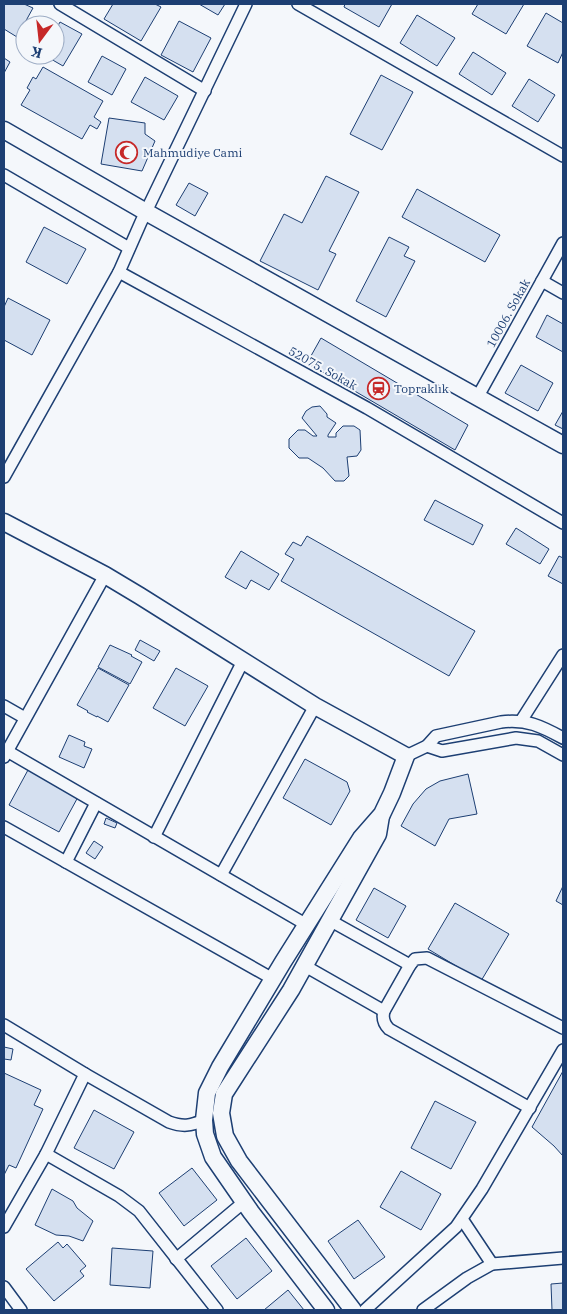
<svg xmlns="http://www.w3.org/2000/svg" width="567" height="1314" viewBox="0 0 567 1314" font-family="'IBM Plex Serif',serif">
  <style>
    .building { fill: #d5e0f0; stroke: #1d3f73 }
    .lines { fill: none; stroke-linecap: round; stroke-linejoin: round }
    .street-casing { stroke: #1d3f73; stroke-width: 14 }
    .secondary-casing { stroke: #1d3f73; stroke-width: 19 }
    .street { stroke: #f4f7fb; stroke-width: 11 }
    .secondary { stroke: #f4f7fb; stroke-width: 16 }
    .labels { text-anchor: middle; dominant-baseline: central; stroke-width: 4; stroke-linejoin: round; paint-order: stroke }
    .poi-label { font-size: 12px; fill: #1d3f73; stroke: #f4f7fb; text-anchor: start }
    .street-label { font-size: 12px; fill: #1d3f73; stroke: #f4f7fb }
  </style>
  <rect width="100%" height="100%" fill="#f4f7fb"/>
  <g class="building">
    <path d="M4,4h20l9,4 -16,29 -13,-8z"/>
    <path d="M113,4h42l6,3 -20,34 -37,-22z"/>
    <path d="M199,4h26l-7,11z"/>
    <path d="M345,4h47l-13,23 -35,-20z"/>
    <path d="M478,4h46l-18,30 -34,-20z"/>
    <path d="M546,13l17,10v29l-5,11 -31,-17z"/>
    <path d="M417,15l38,23 -18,28 -37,-23z"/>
    <path d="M179,21l32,17 -18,34 -32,-17z"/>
    <path d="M60,22l22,12 -19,32 -19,-11h11v-24z"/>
    <path d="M473,52l33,21 -14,22 -33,-21z"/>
    <path d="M102,56l24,13 -14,26 -24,-13z"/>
    <path d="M4,58l6,4 -6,11z"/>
    <path d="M43,67l60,34 -9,16 7,5 -4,7 -7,-4 -8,14 -61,-34 9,-15 -3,-2 6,-11 3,2z"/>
    <path d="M381,75l32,17 -31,58 -32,-16z"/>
    <path d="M145,77l33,19 -14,24 -33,-18z"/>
    <path d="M529,79l26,16 -17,27 -26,-16z"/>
    <path d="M109,118l36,5v11l10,7 -13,30 -41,-7z"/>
    <path d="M326,176l33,16 -30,59 7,3 -18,36 -58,-29 24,-47 18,9z"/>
    <path d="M189,183l19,10 -13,23 -19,-11z"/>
    <path d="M417,189l83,46 -15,27 -83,-45z"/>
    <path d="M44,227l42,22 -19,35 -41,-22z"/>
    <path d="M389,237l20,10 -5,9 11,5 -29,56 -30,-16z"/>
    <path d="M8,298l42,22 -18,35 -28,-15v-33z"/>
    <path d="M547,315l16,9v28l-27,-15z"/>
    <path d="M321,338l147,87 -13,25 -148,-87z"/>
    <path d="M521,365l32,18 -15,28 -33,-18z"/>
    <path d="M320,406l7,8v3l9,6 -8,12v2h8v-4l7,-7h11l6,4 1,20 -4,6 -10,1 2,19 -5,5h-9l-12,-13 -15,-10h-9l-10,-10v-9l9,-9h7l8,6h4l-15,-18 4,-7 6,-4z"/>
    <path d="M563,411v18l-8,-4z"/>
    <path d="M435,500l48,25 -10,20 -49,-25z"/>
    <path d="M516,528l33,21 -9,15 -34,-20z"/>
    <path d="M307,536l168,95 -26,45 -168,-95 13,-22 -9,-5 8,-12 8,4z"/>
    <path d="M241,551l38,23 -10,16 -18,-10 -5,9 -21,-12z"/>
    <path d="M559,556l4,2v26l-15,-8z"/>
    <path d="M140,640l20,11 -6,10 -19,-11z"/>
    <path d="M110,645l22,10 -1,1 11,6 -12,22 -32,-17z"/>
    <path d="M98,668l31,17 -21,37 -11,-6v1l-10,-5 1,-1 -11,-6z"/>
    <path d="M176,668l32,18 -23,40 -32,-18z"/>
    <path d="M69,735l16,7 -1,4 8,3 -8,19 -25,-11z"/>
    <path d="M305,759l42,23 3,9 -19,34 -48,-27z"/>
    <path d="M28,770l50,27 -19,35 -50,-27z"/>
    <path d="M468,774l9,40 -28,5 -14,27 -34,-20 12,-22 13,-15 14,-8z"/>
    <path d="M106,818l11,5 -2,5 -11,-4z"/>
    <path d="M94,841l9,6 -8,12 -9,-6z"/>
    <path d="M563,886v19l-7,-4z"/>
    <path d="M374,888l32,18 -18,32 -32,-18z"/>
    <path d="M455,903l54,31 -28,47 -53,-32z"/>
    <path d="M4,1047l9,2 -2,11 -7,-1z"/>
    <path d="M563,1071v85l-9,-10 -22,-19z"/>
    <path d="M4,1073l37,17 -7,15 9,4 -27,59 -7,-3 -5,10z"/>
    <path d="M435,1101l41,21 -25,47 -40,-21z"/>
    <path d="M94,1110l40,22 -20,37 -40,-21z"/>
    <path d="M192,1168l25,32 -33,26 -25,-33z"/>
    <path d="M401,1171l40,23 -20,36 -41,-23z"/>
    <path d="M52,1189l21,12 4,7 16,13 -10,20 -14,-5 -13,-1 -21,-10z"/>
    <path d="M358,1220l27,37 -31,22 -26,-38z"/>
    <path d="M246,1238l26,33 -35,28 -26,-33z"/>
    <path d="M58,1242l5,6 4,-4 19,22 -6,5 4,5 -30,25 -28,-32z"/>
    <path d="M112,1248l41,3 -3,37 -40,-3z"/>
    <path d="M563,1283v27h-11l-1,-26z"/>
    <path d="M288,1290l16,20h-40z"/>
  </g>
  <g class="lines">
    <defs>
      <g id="street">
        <path d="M60,4l145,87"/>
        <path d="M298,4l265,152"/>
        <path d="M4,175l125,73"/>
        <path d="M119,272l248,136 196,115"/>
        <path d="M542,281l21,12"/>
        <path d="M477,398l86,-155"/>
        <path d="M4,477l115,-205 22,-50 105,-218"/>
        <path d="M4,706l21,12"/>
        <path d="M521,721l42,-66"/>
        <path d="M427,746l15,5 74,-13 22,3 25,14"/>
        <path d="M7,751l300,174"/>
        <path d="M406,756l21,-10 9,-10 65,-14c26,-3 40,4 62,16"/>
        <path d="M4,757l101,-182"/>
        <path d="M4,827l269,152"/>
        <path d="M154,837l89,-176"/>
        <path d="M66,862l30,-59"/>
        <path d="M221,875l94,-169"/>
        <path d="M331,921l79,44"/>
        <path d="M305,966l79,45"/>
        <path d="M4,1025l81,49 84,48c14,5 21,4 35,-2"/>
        <path d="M530,1108l-141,-79c-5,-5 -7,-11 -5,-18l26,-46 5,-6 12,-1 136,70"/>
        <path d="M46,1154l73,42 20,15 78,99"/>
        <path d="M462,1219l30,45"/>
        <path d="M4,1227l42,-73 39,-80"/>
        <path d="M176,1259l68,-57"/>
        <path d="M4,1287l17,23"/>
        <path d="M365,1310l91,-83 26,-38 81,-139"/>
        <path d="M423,1310l44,-32 25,-14 71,-6"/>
      </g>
      <g id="secondary">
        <path d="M4,130l142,82 417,233"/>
        <path d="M4,522l101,53 35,21 175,110 91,50 -14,37 -10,21 -21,24 -78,124 -63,105 -13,26 -3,27 1,14 8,23 38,55 75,98"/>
        <path d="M353,1310l-114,-149 -14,-25 -4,-23 3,-19 67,-104 87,-156 3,-18"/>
      </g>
    </defs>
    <use href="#street" class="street-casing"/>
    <use href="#secondary" class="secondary-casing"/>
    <use href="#street" class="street"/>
    <use href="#secondary" class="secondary"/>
  </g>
  <defs>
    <symbol id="mosque-ring" viewBox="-11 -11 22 22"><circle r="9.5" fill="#f4f7fb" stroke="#c62828" stroke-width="1.5"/><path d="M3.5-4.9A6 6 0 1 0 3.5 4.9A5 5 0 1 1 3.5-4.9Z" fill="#c62828"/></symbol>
    <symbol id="station-ring" viewBox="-11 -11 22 22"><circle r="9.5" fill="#f4f7fb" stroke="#c62828" stroke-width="1.5"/><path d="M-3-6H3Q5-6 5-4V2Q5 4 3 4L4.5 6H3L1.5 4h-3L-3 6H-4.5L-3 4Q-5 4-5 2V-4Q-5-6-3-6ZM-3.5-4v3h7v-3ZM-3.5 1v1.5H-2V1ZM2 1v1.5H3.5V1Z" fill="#c62828"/></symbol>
  </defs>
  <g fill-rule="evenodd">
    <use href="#mosque-ring" x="114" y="140" width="25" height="25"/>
    <use href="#station-ring" x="366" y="376" width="25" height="25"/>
  </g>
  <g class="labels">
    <g class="poi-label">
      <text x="143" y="152">Mahmudiye Cami</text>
      <text x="394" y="388">Topraklık</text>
    </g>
    <g class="street-label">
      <text transform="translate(508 313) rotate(-61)">10006. Sokak</text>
      <text transform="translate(323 368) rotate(29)">52075. Sokak</text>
    </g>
  </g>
  <rect width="567" height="1314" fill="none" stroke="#1d3f73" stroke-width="10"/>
  <g transform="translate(40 40) rotate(195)"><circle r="24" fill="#f4f7fb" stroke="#9eadc5"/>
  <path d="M0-4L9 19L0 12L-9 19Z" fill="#c62828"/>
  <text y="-8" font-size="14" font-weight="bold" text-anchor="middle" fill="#1d3f73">K</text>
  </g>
</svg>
